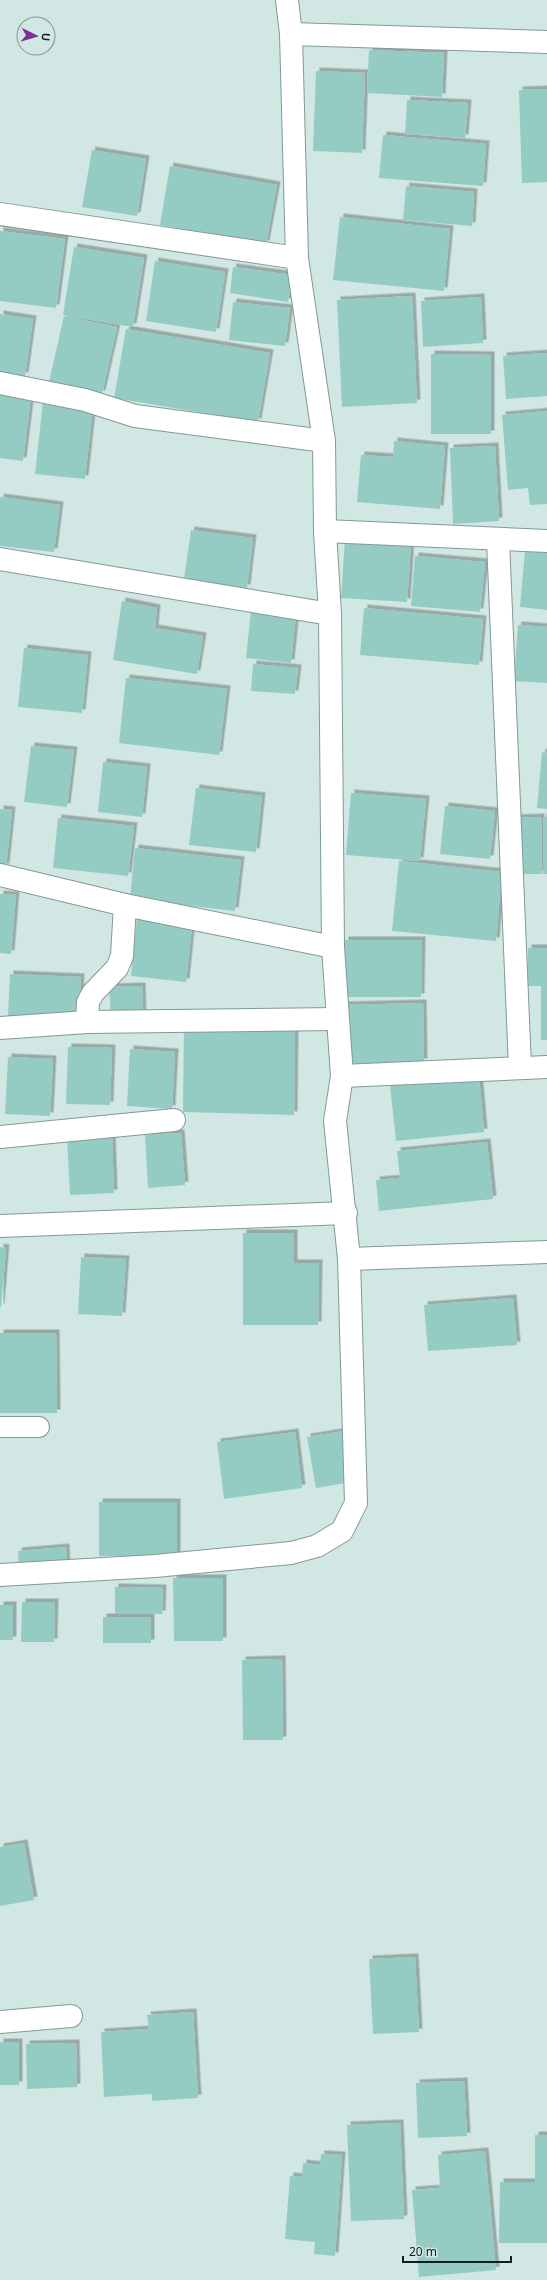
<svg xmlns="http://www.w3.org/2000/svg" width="547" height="2280" viewBox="0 0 547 2280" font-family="'Noto Sans',sans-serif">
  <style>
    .building { fill: #94ccc3; filter: url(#shadow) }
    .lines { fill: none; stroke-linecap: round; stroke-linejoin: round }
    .service-casing { stroke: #839995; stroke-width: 22 }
    .minor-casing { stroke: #839995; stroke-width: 24 }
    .service { stroke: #fff; stroke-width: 20 }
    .minor { stroke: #fff; stroke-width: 22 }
  </style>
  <defs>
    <filter id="shadow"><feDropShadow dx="3.5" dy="-3.5" stdDeviation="0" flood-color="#0004"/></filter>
  </defs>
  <rect width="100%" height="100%" fill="#d0e7e3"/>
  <g class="building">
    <path d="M369,50l75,3 -2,44 -75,-4z"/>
    <path d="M316,71l49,2 -3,80 -49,-2z"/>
    <path d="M547,89v93l-25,1 -3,-93z"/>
    <path d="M407,100l61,3 -3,35 -60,-4z"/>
    <path d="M383,135l103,9 -3,42 -104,-8z"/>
    <path d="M92,150l54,9 -9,57 -55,-9z"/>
    <path d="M170,166l107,19 -11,59 -106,-19z"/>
    <path d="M406,186l68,6 -2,34 -69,-6z"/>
    <path d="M340,217l110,12 -6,62 -111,-11z"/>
    <path d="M0,231l65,8 -9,69 -56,-7z"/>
    <path d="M74,247l70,11 -11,69 -70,-12z"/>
    <path d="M155,261l70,11 -9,60 -70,-11z"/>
    <path d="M233,267l59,8 -4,27 -58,-9z"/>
    <path d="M412,296l5,107 -75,4 -5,-107z"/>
    <path d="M481,297l2,46 -60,4 -2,-46z"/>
    <path d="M233,302l57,6 -5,38 -56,-6z"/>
    <path d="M0,314l33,5 -8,57 -25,-3z"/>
    <path d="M64,316l53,11 -15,67 -53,-12z"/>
    <path d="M126,329l144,24 -12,69 -144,-24z"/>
    <path d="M547,353v43l-41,3 -3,-43z"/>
    <path d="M431,354l60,1v79h-60z"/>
    <path d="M0,392l31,4 -8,65 -23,-3z"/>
    <path d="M43,401l50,6 -8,72 -50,-5z"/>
    <path d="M547,411v93l-17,1 -2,-17 -20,2 -6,-75z"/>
    <path d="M394,441l51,5 -5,63 -83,-7 4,-47 32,2z"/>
    <path d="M495,446l4,75 -46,3 -3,-76z"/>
    <path d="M0,497l60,8 -6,47 -54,-6z"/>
    <path d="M191,530l62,8 -6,50 -63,-9z"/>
    <path d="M345,539l66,4 -4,59 -66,-4z"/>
    <path d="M525,551l22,2v57l-27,-3z"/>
    <path d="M415,556l70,6 -5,50 -69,-6z"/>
    <path d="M122,601l35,7 -2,20 48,8 -6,38 -84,-14z"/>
    <path d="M364,608l119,11 -4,46 -119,-10z"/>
    <path d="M251,611l45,4 -5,48 -45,-5z"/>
    <path d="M518,625l29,2v56l-33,-2z"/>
    <path d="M24,648l64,7 -6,58 -64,-6z"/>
    <path d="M253,664l45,4 -3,26 -44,-3z"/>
    <path d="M126,678l101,11 -8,66 -100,-12z"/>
    <path d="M31,746l43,4 -7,57 -43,-5z"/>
    <path d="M542,752l5,1v56l-10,-1z"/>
    <path d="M103,762l44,5 -5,50 -44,-5z"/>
    <path d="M196,788l66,8 -6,56 -67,-7z"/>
    <path d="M351,793l75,6 -6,62 -74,-6z"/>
    <path d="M445,806l50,5 -5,48 -50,-5z"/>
    <path d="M0,809l12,1 -6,57h-6z"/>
    <path d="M541,817l1,57h-27l-1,-56z"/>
    <rect x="543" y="817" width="4" height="57"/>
    <path d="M58,818l76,8 -6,50 -75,-8z"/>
    <path d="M135,848l106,12 -6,51 -105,-12z"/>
    <path d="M399,861l103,11 -6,69 -104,-10z"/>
    <path d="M0,894l16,1 -5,59 -11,-1z"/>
    <path d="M137,918l55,7 -6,57 -55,-6z"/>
    <path d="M345,940h77l-1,57h-77z"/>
    <path d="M528,948h19v92h-6v-54h-13z"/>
    <path d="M10,974l71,3 -2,44 -71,-4z"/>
    <path d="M142,986l1,32 -32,1 -2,-32z"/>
    <path d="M423,1003l1,59 -78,2 -1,-59z"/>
    <path d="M184,1025l111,2 -1,88 -111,-3z"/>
    <path d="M68,1047l44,1 -2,57 -44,-1z"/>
    <path d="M130,1049l45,3 -3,57 -45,-3z"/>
    <path d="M8,1057l45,2 -3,57 -45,-2z"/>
    <path d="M479,1076l5,56 -88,9 -6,-56z"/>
    <path d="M181,1133l4,52 -37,3 -3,-53z"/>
    <path d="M112,1136l2,57 -44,2 -3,-57z"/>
    <path d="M487,1142l6,57 -114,12 -3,-31 24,-2 -3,-27z"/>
    <path d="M243,1233h51v30h25l-1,62h-75z"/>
    <path d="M0,1247l6,1 -5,59h-1z"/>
    <path d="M81,1257l45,2 -4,57 -44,-2z"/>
    <path d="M513,1298l4,47 -89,6 -4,-46z"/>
    <path d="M0,1333h56l1,80h-57z"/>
    <path d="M344,1431l8,51 -36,6 -9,-51z"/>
    <path d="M295,1432l7,56 -78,11 -7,-57z"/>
    <rect x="99" y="1502" width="78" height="54"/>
    <path d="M66,1547l1,21 -48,3 -1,-20z"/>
    <path d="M173,1578h50v63h-49z"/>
    <path d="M115,1587l48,1 -1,26h-47z"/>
    <path d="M22,1602h33l-1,40h-33z"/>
    <rect x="0" y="1605" width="13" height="35"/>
    <rect x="103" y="1617" width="48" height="26"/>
    <path d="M282,1659l1,81h-40l-1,-80z"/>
    <path d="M24,1843l10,57 -34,6v-59z"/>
    <path d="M415,1957l4,75 -46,2 -4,-75z"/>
    <path d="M193,2012l5,86 -46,3v-7l-48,3 -3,-65 48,-3 -2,-14z"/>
    <rect x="0" y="2042" width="19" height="43"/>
    <path d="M76,2043l1,44 -50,2 -1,-45z"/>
    <path d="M464,2081l3,55 -49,2 -2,-55z"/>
    <path d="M400,2123l4,96 -53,2 -4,-96z"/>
    <path d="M535,2135h12v108h-48l1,-61h35z"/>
    <path d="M485,2151l11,119 -77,7 -7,-87 28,-2 -2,-33z"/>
    <path d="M321,2154l21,1 -7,101 -21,-2 1,-12 -30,-3 5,-63 12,1 1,-14 17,2z"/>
  </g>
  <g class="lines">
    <defs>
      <path id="service" d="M0,1427h39"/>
      <g id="minor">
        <path d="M291,34l256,8"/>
        <path d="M0,214l297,44"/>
        <path d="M0,383l85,17 50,16 189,25"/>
        <path d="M325,531l222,10"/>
        <path d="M498,540l22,528"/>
        <path d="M0,559l330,55"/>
        <path d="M0,875l125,30 208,42"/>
        <path d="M87,1022l1,-20 5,-9 24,-25 5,-12 3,-51"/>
        <path d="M0,1028l87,-6 250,-3"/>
        <path d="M342,1076l205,-9"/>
        <path d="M0,1137l174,-17"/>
        <path d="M0,1226l346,-13"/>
        <path d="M349,1259l198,-7"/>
        <path d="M0,1575l155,-9 136,-13 26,-7 25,-15 14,-28 -7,-244 -14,-138 7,-45 -9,-129 -3,-333 -5,-83 -1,-90 -27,-183 -6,-224 -4,-34"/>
        <path d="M0,2022l71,-6"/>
      </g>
    </defs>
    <use href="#service" class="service-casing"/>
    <use href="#minor" class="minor-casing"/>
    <use href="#service" class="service"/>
    <use href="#minor" class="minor"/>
  </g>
  <g transform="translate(36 36) rotate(95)"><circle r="19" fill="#d0e7e3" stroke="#859693"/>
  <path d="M0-3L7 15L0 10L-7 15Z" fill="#802d9c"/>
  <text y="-6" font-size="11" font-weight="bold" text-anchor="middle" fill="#151d1c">U</text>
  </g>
  <path d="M403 2256v6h108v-6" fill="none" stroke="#151d1c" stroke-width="2"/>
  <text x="409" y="2256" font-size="12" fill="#151d1c" stroke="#d0e7e3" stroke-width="3" paint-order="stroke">20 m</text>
</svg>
